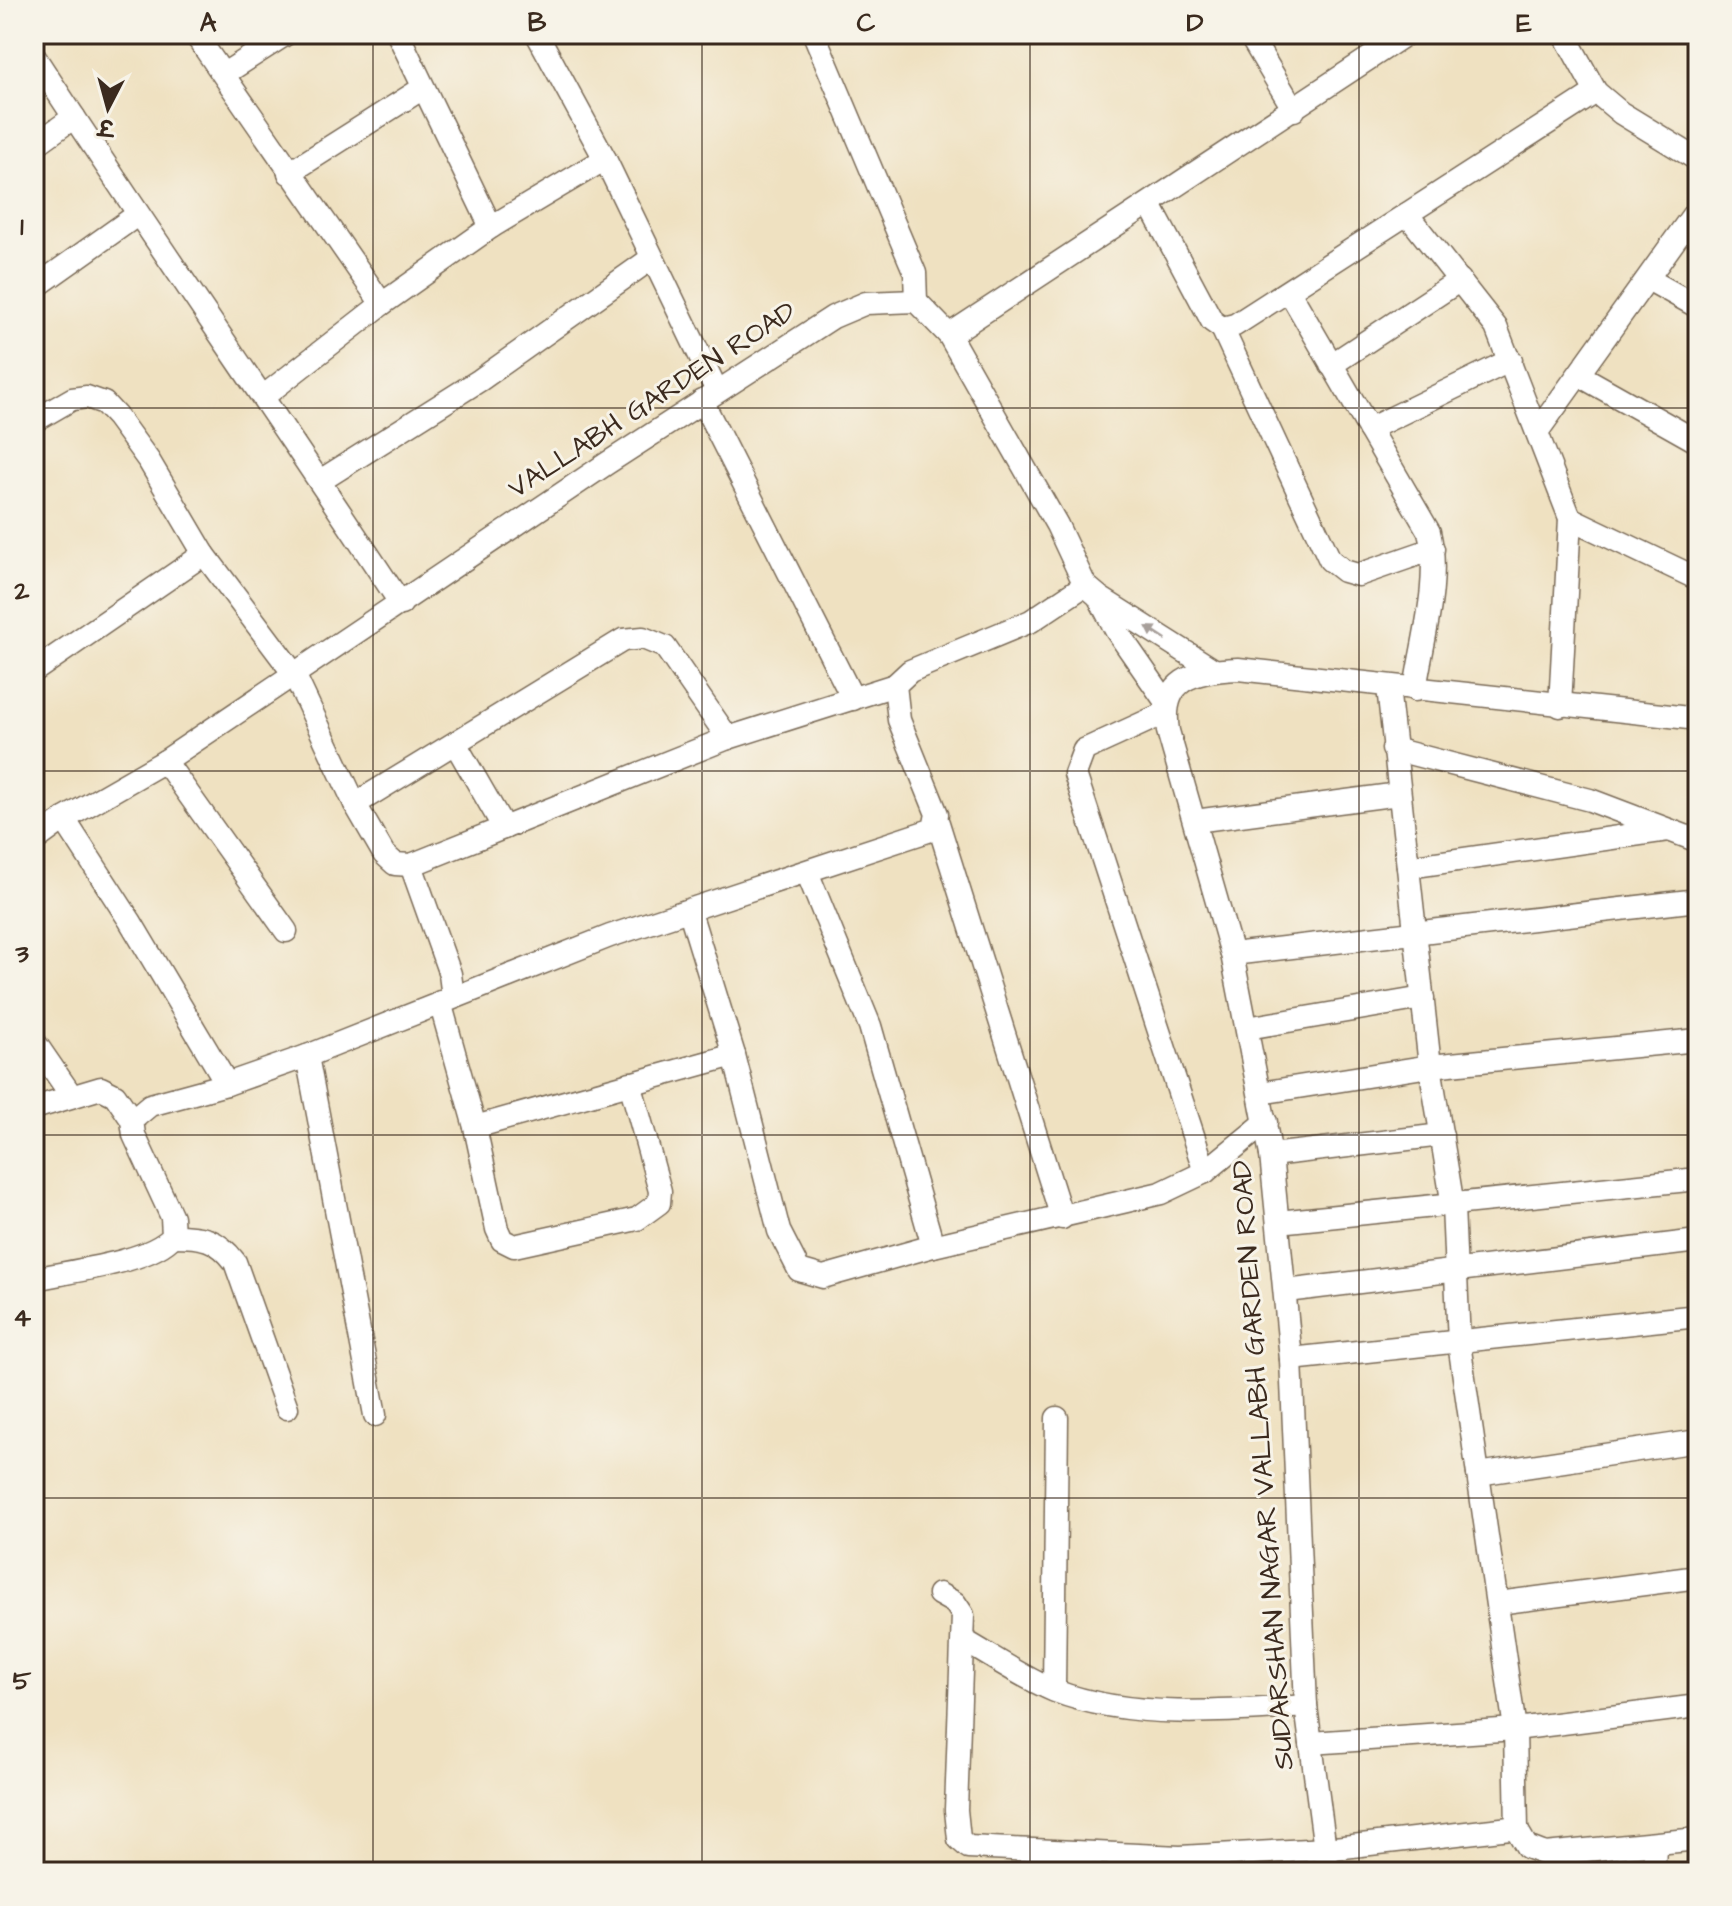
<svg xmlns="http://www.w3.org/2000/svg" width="1732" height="1906" viewBox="0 0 1732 1906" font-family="'Architects Daughter','Playpen Sans Deva',sans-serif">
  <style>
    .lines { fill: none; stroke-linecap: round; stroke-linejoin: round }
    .minor-casing { stroke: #7a6a57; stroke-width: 25 }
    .minor { stroke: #fff; stroke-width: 22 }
    .oneway { fill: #a79f9a }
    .grid { fill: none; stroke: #3b2a1e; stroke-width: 2; stroke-opacity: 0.55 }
    .labels { text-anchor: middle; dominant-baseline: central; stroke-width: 6; stroke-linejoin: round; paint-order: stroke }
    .street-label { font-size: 28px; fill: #3b2a1e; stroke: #f7f3e8 }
    .neatline { fill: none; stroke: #3b2a1e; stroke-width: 3 }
    .grid-label { font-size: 26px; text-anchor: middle; font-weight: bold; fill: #3b2a1e }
  </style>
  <rect width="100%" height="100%" fill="#f7f3e8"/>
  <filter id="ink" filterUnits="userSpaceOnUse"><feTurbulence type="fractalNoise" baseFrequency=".0125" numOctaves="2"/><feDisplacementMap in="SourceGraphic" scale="16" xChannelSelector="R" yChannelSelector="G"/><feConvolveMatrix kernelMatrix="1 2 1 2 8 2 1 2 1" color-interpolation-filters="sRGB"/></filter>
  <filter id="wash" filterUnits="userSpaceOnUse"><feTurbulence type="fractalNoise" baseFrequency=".006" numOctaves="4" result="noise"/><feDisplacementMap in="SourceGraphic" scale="32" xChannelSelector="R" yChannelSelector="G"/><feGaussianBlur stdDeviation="1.8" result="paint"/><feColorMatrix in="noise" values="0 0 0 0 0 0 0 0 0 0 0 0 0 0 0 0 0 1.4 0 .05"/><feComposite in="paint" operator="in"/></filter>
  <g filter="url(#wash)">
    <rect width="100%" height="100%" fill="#efe1c1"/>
  </g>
  <g filter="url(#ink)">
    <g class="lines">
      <defs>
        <g id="minor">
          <path d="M195,34l187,270"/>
          <path d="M398,34l93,193"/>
          <path d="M537,34l68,125 112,232"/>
          <path d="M814,34l101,239 1,28"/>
          <path d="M1249,34l45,76"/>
          <path d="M1564,34l32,58 25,21 77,47"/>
          <path d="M34,56c120,185 246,364 367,548"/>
          <path d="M224,74l62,-40"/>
          <path d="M34,146l40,-29"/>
          <path d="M289,173l134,-85"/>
          <path d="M1150,205l62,116 10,7 13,-3 361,-233"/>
          <path d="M1407,214l89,113 74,191 -10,188"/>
          <path d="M1648,279l50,28"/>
          <path d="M34,288l103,-73"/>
          <path d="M1289,291l140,241c12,49 -7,109 -14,158"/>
          <path d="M1222,328l108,232 14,11 14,4 75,-26"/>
          <path d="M949,335l457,-301"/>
          <path d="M1331,365l129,-85"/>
          <path d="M1579,375l119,67"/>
          <path d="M264,396l118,-92 109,-77 114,-68"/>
          <path d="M702,401l151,298"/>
          <path d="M34,421l38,-22 15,-2 17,6 13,14 32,44 55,93 90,120 61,130 29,50 11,10 16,1 317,-127"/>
          <path d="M1369,429l142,-69"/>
          <path d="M1537,432l161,-224"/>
          <path d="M320,481l160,-101 172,-122"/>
          <path d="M1570,518l128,61"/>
          <path d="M1099,597l115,73"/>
          <path d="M34,671l170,-117"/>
          <path d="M1388,687l42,379 23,140 6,137 56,386 2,101"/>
          <path d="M1165,713l-81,37 -9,24 130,398"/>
          <path d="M455,743l49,85"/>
          <path d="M1393,749l197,51 108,41"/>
          <path d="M165,761l121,170"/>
          <path d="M355,804l268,-164 20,-2 22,9 63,91 167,-53"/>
          <path d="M64,819l66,102 97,163"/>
          <path d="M1195,821l204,-27"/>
          <path d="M938,823l124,395"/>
          <path d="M34,841l30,-22 101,-58 441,-297 227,-147 33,-14 50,-2 33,34 108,190 28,60 13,11 18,34 50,72"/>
          <path d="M411,865l39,109 3,23"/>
          <path d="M1408,867l260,-37"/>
          <path d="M807,872l63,154 63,220"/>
          <path d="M690,912l44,143 45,176 20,39 24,7 110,-31 228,-53 44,-21 61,-50"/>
          <path d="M1232,954l466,-54"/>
          <path d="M440,1002l35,125 22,102 5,11 12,6 123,-27 22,-16 1,-12 -30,-108"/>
          <path d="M1247,1028l176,-30"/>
          <path d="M34,1041l37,54"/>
          <path d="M307,1056l68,359"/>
          <path d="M1260,1093l170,-27 268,-26"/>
          <path d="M34,1108l67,-20 14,7 17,25"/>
          <path d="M475,1127l259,-72"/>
          <path d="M1271,1155l171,-20"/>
          <path d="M1278,1222l420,-43"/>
          <path d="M173,1236c29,0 44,2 62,26l52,146"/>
          <path d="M34,1279c35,-8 116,-16 139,-43l-1,-19 -38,-82 -2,-15 18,-15 77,-21 80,-28 303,-120 324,-107 3,-15 -38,-94 -4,-35 15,-14 121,-50 54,-36"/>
          <path d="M1286,1291l412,-50"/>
          <path d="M1291,1359l407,-43"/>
          <path d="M1478,1474l220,-33"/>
          <path d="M939,1594l16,9 8,12 -7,195 3,29 9,8 212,10 146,-8 184,-21 7,2 10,17 18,7 153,-15"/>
          <path d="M1498,1603l200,-26"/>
          <path d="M963,1640c30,17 60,38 92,51 75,29 173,21 251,15"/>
          <path d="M1054,1690l3,-272"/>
          <path d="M1311,1743l204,-14 183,-23"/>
          <path d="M1328,1872l-22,-166 -15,-347 -20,-204 -39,-201 -64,-223c-8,-52 25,-60 70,-62l460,50"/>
          <path d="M1654,1872l1,-28"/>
        </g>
      </defs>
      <use href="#minor" class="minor-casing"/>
      <use href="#minor" class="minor"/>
    </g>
    <defs><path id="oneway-solid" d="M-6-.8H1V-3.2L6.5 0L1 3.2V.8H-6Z" transform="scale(2)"/></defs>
    <use class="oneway" href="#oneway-solid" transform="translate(1156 633) rotate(-147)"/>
  </g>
  <path class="grid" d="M373,34v1838M702,34v1838M1030,34v1838M1359,34v1838M34,408h1664M34,771h1664M34,1135h1664M34,1498h1664"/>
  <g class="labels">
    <g class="street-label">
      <text transform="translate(652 400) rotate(-33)">VALLABH GARDEN ROAD</text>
      <text transform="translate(1263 1465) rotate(-94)">SUDARSHAN NAGAR VALLABH GARDEN ROAD</text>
    </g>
  </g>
  <rect width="1732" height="1906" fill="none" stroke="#f7f3e8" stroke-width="88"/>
  <g transform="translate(108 108) rotate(186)" stroke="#f7f3e8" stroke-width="6" paint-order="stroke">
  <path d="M0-6L14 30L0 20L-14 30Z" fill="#3b2a1e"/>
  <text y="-12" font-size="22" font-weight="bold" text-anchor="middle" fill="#3b2a1e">उ</text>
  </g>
  <rect x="44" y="44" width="1644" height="1818" class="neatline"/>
  <g class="grid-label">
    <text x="208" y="31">A</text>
    <text x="537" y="31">B</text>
    <text x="866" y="31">C</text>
    <text x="1195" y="31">D</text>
    <text x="1524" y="31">E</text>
    <text x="22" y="235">1</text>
    <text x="22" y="599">2</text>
    <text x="22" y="962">3</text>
    <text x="22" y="1326">4</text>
    <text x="22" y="1689">5</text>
  </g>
</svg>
